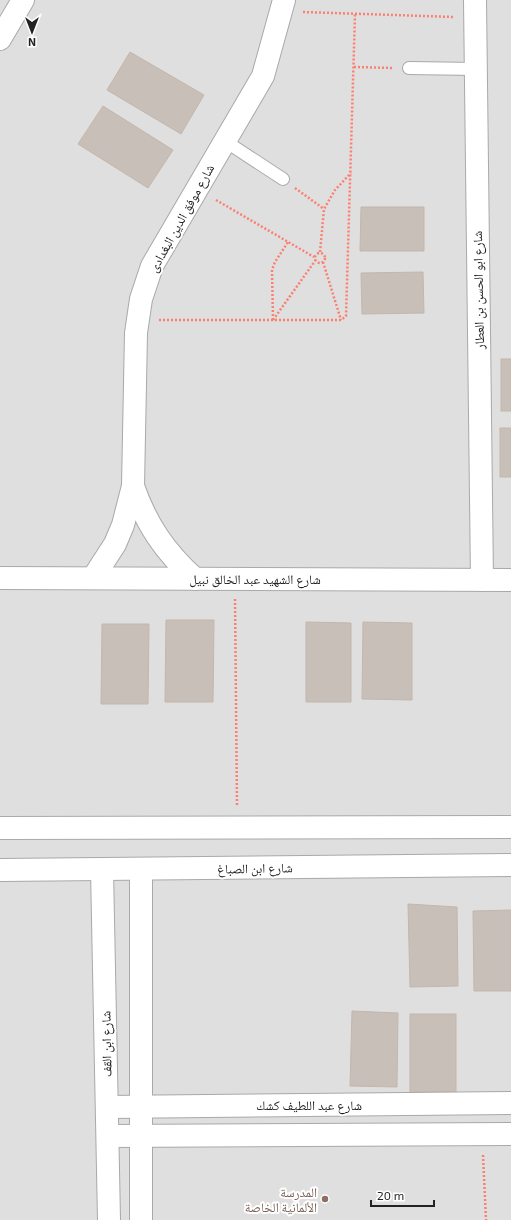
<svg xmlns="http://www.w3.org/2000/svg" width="511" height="1220" viewBox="0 0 511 1220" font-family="'Exo 2','Noto Naskh Arabic',sans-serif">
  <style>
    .residential { fill: #e0dfdf }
    .building { fill: #c7bfb8; stroke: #c4b6ab }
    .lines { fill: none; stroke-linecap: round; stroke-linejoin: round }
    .service-casing { stroke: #a9a9a9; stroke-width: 14 }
    .minor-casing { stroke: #a9a9a9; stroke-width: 24 }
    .tertiary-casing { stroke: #a9a9a9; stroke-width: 24 }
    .path { stroke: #fa8072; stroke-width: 2.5; stroke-dasharray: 2 2; stroke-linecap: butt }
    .service { stroke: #fff; stroke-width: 12 }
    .minor { stroke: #fff; stroke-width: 22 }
    .tertiary { stroke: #fff; stroke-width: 22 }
    .education-dot { fill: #8d6e63; stroke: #fff; stroke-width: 1.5 }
    .labels { text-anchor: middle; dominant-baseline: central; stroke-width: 4; stroke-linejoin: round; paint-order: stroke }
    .street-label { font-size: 13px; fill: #222; stroke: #fff }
    .education-label { font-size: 13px; fill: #785e54; stroke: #fff; text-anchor: end }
  </style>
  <rect width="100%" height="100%" fill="#f2efe9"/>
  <rect class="residential" x="0" y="0" width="511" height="1220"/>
  <g class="building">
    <path d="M130,52l74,43 -23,39 -74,-44z"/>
    <path d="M103,106l70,44 -25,38 -70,-44z"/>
    <path d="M361,207h63v44h-64z"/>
    <path d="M423,272l1,41 -62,1 -1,-41z"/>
    <rect x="501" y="359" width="10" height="52"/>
    <rect x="500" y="428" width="11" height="49"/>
    <path d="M166,620h48l-1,82h-48z"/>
    <path d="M306,622l45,1v79h-45z"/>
    <path d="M363,622l49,1v77l-50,-1z"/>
    <path d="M102,624h47l-1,80h-47z"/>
    <path d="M408,904l49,3 1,79 -48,1z"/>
    <path d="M511,910v81h-37l-1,-80z"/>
    <path d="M352,1011l46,2 -1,74 -47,-1z"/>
    <rect x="410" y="1014" width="46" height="78"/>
  </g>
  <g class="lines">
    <defs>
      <g id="service">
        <path d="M409,68l67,1"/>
        <path d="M225,141l58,38"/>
      </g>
      <g id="minor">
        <path d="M475,0l7,580"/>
        <path d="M133,486c13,38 32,66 62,93"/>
        <path d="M0,578l511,2"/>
        <path d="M93,578l22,-34 8,-19 10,-39 3,-153 5,-34 11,-33 111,-190 21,-76"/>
        <path d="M102,869l7,351"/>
        <path d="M141,869v351"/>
        <path d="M108,1107l403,-4"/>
        <path d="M108,1136l403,-2"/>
      </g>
      <g id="tertiary">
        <path d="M0,39l23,-39"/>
        <path d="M0,828l511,-1"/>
        <path d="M0,870l511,-5"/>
      </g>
    </defs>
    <use href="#service" class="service-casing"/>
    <use href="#minor" class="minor-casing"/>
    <use href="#tertiary" class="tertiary-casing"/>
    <g class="path">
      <path d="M303,12l151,5"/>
      <path d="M354,67l39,1"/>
      <path d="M295,188l29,21"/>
      <path d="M216,200l98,57"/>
      <path d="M320,252l4,-43 11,-19 16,-17"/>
      <circle cx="320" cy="258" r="5"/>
      <path d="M323,262l18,58"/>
      <path d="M159,320h182l5,-4 9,-302"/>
      <path d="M273,320l-1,-50 3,-8 13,-20"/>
      <path d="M273,320l42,-59"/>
      <path d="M235,599l2,207"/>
      <path d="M483,1155l3,65"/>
    </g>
    <use href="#service" class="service"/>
    <use href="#minor" class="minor"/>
    <use href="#tertiary" class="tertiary"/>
  </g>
  <circle class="education-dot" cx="325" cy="1199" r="4"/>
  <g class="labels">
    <g class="street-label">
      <text transform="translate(181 218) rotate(-61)">شارع موفق الدين البغدادى</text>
      <text transform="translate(478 290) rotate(-91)">شارع ابو الحسن بن العطار</text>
      <text x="255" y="579">شارع الشهيد عبد الخالق نبيل</text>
      <text transform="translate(255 868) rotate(-1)">شارع ابن الصباغ</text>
      <text transform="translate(106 1044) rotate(-91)">شارع ابن القف</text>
      <text x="309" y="1105">شارع عبد اللطيف كشك</text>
    </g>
    <g class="education-label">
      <text x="317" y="1192">المدرسة<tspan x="317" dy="15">الألمانية الخاصة</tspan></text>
    </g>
  </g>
  <g transform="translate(32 32) rotate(180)" stroke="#ffffff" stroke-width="3" paint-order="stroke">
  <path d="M0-3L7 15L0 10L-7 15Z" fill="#222222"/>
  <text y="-6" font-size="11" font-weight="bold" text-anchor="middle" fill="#222222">N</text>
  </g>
  <path d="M371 1200v6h63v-6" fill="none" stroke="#222222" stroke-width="2"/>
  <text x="377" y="1200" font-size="12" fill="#222222" stroke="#ffffff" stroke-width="3" paint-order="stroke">20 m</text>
</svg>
